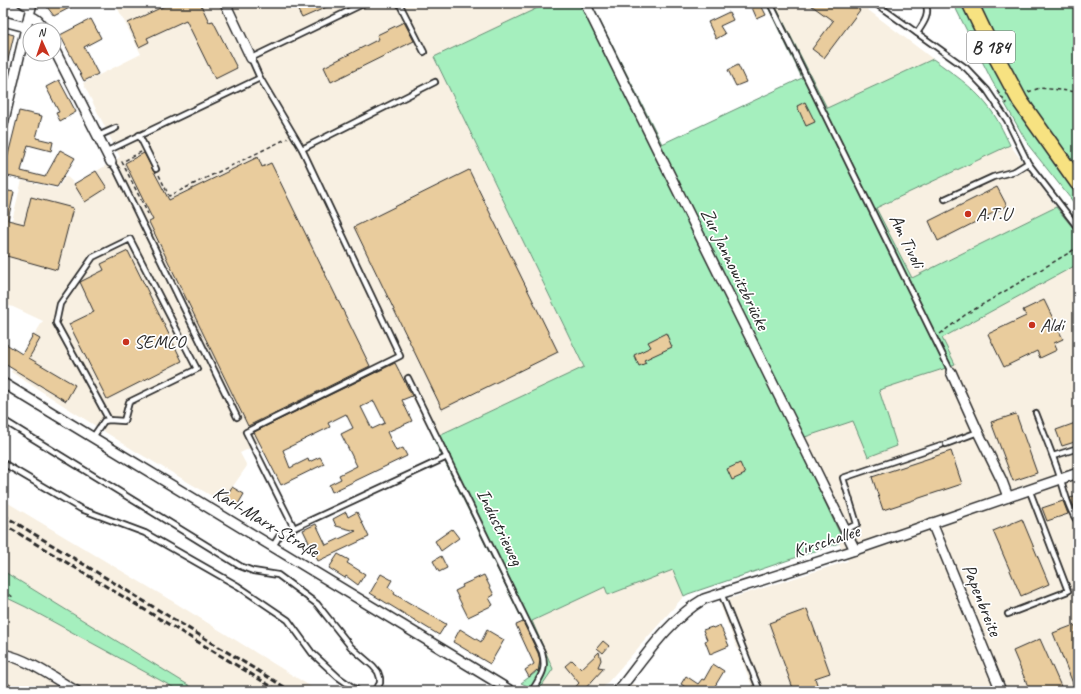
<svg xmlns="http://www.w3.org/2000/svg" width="1081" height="694" viewBox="0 0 1081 694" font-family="Caveat,sans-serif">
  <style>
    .built { fill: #f8f0e2 }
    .green { fill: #a5efbe; stroke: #688d74 }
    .building { fill: #e9cc9d; stroke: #2b2b2b; fill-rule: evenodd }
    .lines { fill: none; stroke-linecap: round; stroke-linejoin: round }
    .service-casing { stroke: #2b2b2b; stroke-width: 8 }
    .minor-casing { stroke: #2b2b2b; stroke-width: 12 }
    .primary-casing { stroke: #2b2b2b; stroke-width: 18 }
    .path { stroke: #2b2b2b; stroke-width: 1.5; stroke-dasharray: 4 3; stroke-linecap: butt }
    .service { stroke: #fff; stroke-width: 4.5 }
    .minor { stroke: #fff; stroke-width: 9 }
    .primary { stroke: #f7e281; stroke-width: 15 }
    .rail { stroke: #2b2b2b; stroke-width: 3; stroke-dasharray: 6 3; stroke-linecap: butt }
    .poi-dot { fill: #c8321e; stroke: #fff; stroke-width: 1.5 }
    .labels { text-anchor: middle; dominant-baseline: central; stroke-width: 3.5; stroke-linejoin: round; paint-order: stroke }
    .shield { fill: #fff; stroke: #6b6b6b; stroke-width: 1 }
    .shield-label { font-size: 18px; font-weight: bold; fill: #2b2b2b }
    .poi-label { font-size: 19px; fill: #2b2b2b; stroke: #fff; text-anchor: start }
    .street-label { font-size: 19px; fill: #2b2b2b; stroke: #fff }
  </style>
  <rect width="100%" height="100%" fill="#fff"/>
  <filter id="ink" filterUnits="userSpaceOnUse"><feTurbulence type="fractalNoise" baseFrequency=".025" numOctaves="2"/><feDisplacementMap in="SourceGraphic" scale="8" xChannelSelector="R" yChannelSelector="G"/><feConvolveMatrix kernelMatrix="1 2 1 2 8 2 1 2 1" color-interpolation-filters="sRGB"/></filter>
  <g filter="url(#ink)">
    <g class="built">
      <path d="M115,3h433l-114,55 150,310 -151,70 -32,-63 -161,78 7,13 -25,36 -87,-51 -124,-79 32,-51 -30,-14 -10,-3v-47l19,-77 35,9 9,-13 9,8 45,-27 -37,-74 58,-29z"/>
      <path d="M774,3h85l74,56 -106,49z"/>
      <path d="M1010,145l46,62 -144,71 -36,-70z"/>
      <path d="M1078,264v427h-324l-35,-89 129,-41 -9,-18 1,-3 -2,-10 -42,-90 57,-19 44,25 -18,-56 64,-21 11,-5 -12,-26z"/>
      <path d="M3,500l174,104 141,87h-120l-195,-120z"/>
      <path d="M673,569l11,27 -84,95h-62l15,-22 -22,-47 74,-35 4,8z"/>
      <path d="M3,596l23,11 154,84h-177z"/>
      <path d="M633,683l11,8h-17z"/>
    </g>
    <g class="green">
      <path d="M548,3h43l71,141 140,-66 -36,-75h8l53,105 106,-49c19,14 39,27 54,46 10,12 16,26 23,40l-134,63 36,70 144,-71 22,27v30l-136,74 13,26 -12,5 -64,21 18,56 -29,11 -15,-36 -57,19 42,90 3,6 -2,7 -151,51 -4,2 -11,-26 -65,25 -3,-8 -73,34 21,48 -15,22 -17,-8 14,-10 5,-9 -1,-10 -106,-216 151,-71 -150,-310z"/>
      <path d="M953,3h125v205l-49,-62 -37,-65z"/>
      <path d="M3,571l195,120h-18l-154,-84 -23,-11z"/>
    </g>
    <g class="building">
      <path d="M44,3h35l-25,13z"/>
      <path d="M171,3h29l9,19 4,-1 24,47 -22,11 -29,-59 -39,18 2,4 -10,5 -11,-24z"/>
      <path d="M294,3h42l-34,15z"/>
      <path d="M750,3h10l6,12 -9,4z"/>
      <path d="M808,3h42l10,7 -36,48 -12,-9 21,-28z"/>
      <path d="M729,12l4,8 -13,6 5,8 -9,5 -8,-17z"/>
      <path d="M91,19l10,19 -17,9 14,27 -14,7 -24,-46z"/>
      <path d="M404,22l10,19 -83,41 -7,-15 55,-28 -2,-4z"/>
      <path d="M3,32l11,3 -8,33h-3z"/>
      <path d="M738,65l8,17 -10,4 -8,-16z"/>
      <path d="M59,80l17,32 -16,9 -4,-8 3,-1 -13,-25z"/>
      <path d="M805,102l10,20 -9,4 -9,-20z"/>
      <path d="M19,111l23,5 -6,22 17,4 -2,9 -23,-6 -7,26 24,6 15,-27 15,8 -18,29 -54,-12z"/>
      <path d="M144,153l25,47 89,-43 4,10 9,-4 99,203 -122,60 -99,-204 4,-2 -28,-57z"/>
      <path d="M469,170l89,182 -116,57 -88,-182z"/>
      <path d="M96,171l11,17 -22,14 -11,-18z"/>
      <path d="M997,187l10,19 -69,35 -9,-20z"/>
      <path d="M3,190l11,2 -6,28 16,4 7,-27 42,11 -16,62 -54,-15z"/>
      <path d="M128,251l54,110 -75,38 -38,-75 25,-12 -14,-30 24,-12 -3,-6z"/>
      <path d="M1044,300l19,39 -9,4 3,7 -17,8 -3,-7 -33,16 -16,-33 38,-18 -3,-6z"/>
      <path d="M666,333l6,14 -28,13 2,3 -7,3 -5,-11 17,-8 -3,-5z"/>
      <path d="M33,335l7,4 -11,19 46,27 -9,16 -63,-38v-21l19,12z"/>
      <path d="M395,363l17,33 -10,4 10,21 -25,11 9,19 7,-3 4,8 -75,36 -3,-7 12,-6 -2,-4 18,-9 -16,-32 12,-6 -7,-14 -18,9 2,4 -47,23 7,18 18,-9 1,3 11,-5 4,7 -43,21 -27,-53zM374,401l11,22 -13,6 -11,-22z"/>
      <path d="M1016,414l21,59 -24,8 -22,-59z"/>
      <path d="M1078,422v19l-16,5 -6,-16z"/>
      <path d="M951,451l11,33 -79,26 -11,-33z"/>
      <path d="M740,463l5,11 -13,6 -5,-11z"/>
      <path d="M232,487l12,7 -7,12 -12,-8z"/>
      <path d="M1078,496v14l-2,1 -6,-13z"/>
      <path d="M1063,501l5,13 -21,7 -5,-13z"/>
      <path d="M346,512l2,5 9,-5 12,25 -51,24 -15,-31 13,-6 10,21 30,-14 -20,-5 -3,-7z"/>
      <path d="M1022,519l27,65 -28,12 -28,-65z"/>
      <path d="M452,529l7,9 -18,13 -6,-10z"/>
      <path d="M338,554l11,6 -2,3 18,11 -7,11 -12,-9 -1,2 -16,-10z"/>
      <path d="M441,556l6,12 -8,4 -6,-11z"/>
      <path d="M381,574l11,6 -4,7 7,5 -1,2 52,30 -7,11 -69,-42z"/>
      <path d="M484,575l10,20 -5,3 4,7 -25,12 -13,-26 8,-4 -1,-2z"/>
      <path d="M807,609l23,64 -15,5 4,13h-25l-25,-68z"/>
      <path d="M523,622l15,31 2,7 -2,12 -1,-2 -8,7 -4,-7 9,-6 -18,-39z"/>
      <path d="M720,625l9,21 -19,8 -5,-13 2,-1 -4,-10 9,-3 1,1z"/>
      <path d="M1074,625l4,10v56h-2l-23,-58z"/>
      <path d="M460,629l21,13 6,-12 17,10 -14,24 -37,-22z"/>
      <path d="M1040,639l23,52h-33l-17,-40z"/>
      <path d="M603,641l6,5 -6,7 -6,-5z"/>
      <path d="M599,652l2,8 -3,7 6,1 -21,23h-11l7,-8 -14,-17 7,-6 9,9z"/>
      <path d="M713,664l11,7 -12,20h-21l-10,-7 5,-8 12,8 4,-5 2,1z"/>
      <path d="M3,680l17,11h-17z"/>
    </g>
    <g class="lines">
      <defs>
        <g id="service">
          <path d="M20,3l4,3 6,2"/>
          <path d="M399,3l25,49"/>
          <path d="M770,3l181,369"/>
          <path d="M875,3l91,65 21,22 20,30 21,43 50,65"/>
          <path d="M917,33c6,-9 14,-19 8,-30"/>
          <path d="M139,135l17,34"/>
          <path d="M98,136l18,-8"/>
          <path d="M302,149l133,-67"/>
          <path d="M105,152l155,-74"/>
          <path d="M111,162l5,7 121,248"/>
          <path d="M945,199l48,-22 22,-6 13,-8"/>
          <path d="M408,378l134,274c5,19 -1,23 -10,39"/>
          <path d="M1036,413c8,21 17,42 24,64 5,15 8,32 18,45"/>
          <path d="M3,420l237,146 13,5 25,4 39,29 34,43 22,19 5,6 2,6v5l-3,5 -5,3"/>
          <path d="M93,437l11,-16 5,-1 -53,-97 4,-19 33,-47 37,-18 67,130 -68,33 -5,19 -15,-1"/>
          <path d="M946,444l32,-12"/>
          <path d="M1053,456l25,-8"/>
          <path d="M3,463l78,46 64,24 93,53 50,34 24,33 26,24 20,14"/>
          <path d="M294,528l-48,-96 154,-76 -98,-207 -42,-71 -9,-20 114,-55"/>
          <path d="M845,530l12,-6 -14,-46 98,-33"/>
          <path d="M273,546l7,-11 14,-7 153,-71"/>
          <path d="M721,593l39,98"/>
          <path d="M1008,614l60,-23 -39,-102"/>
        </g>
        <g id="minor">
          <path d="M225,3l26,55"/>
          <path d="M585,3l270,547"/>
          <path d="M29,16c8,2 11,6 15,14"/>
          <path d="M3,21l23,6"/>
          <path d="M54,49l57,113"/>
          <path d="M3,124l29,-121"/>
          <path d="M951,372l27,60 24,49 6,16"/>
          <path d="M3,383l508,308"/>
          <path d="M932,523l69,168"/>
          <path d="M3,654c27,6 49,23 73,37"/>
          <path d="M618,691c25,-31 51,-72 86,-92l151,-49 223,-77"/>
        </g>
        <path id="primary" d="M970,3l22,46 28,52 58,82"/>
      </defs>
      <use href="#service" class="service-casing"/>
      <use href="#minor" class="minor-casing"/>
      <use href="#primary" class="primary-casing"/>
      <g class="path">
        <path d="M997,91l10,13"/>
        <path d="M1028,92l12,-4 38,4"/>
        <path d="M141,152l-19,10 26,52"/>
        <path d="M159,175l10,21 119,-58"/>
        <path d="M940,334l25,-19 107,-64 6,-6"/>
        <path d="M3,591l10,6"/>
      </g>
      <use href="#service" class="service"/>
      <use href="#minor" class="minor"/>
      <use href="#primary" class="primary"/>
      <g class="rail">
        <path d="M3,515l288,176"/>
        <path d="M3,524l276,167"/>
      </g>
    </g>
  </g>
  <g class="poi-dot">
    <circle cx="968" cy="214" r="4"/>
    <circle cx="1032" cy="325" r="4"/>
    <circle cx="126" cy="342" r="4"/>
  </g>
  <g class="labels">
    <rect class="shield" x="967" y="31" width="48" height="32" rx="3"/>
    <g class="shield-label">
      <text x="991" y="47">B 184</text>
    </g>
    <g class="poi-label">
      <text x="976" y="214">A.T.U</text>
      <text x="1040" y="325">Aldi</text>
      <text x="134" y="342">SEMCO</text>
    </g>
    <g class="street-label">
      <text transform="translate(907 241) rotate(64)">Am Tivoli</text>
      <text transform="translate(735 269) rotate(64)">Zur Jannowitzbrücke</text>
      <text transform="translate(266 522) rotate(31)">Karl-Marx-Straße</text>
      <text transform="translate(500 527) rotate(64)">Industrieweg</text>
      <text transform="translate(826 541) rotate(-18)">Kirschallee</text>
      <text transform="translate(982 600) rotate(68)">Papenbreite</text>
    </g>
  </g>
  <rect width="1081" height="694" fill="none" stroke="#fff" stroke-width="16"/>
  <rect x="8" y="8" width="1065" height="678" fill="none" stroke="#2b2b2b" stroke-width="1.5" filter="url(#ink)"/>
  <g transform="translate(42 42) rotate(357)"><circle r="19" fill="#ffffff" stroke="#aaaaaa"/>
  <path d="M0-3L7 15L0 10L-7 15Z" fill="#c8321e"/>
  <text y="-6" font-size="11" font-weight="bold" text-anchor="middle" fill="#2b2b2b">N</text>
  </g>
</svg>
